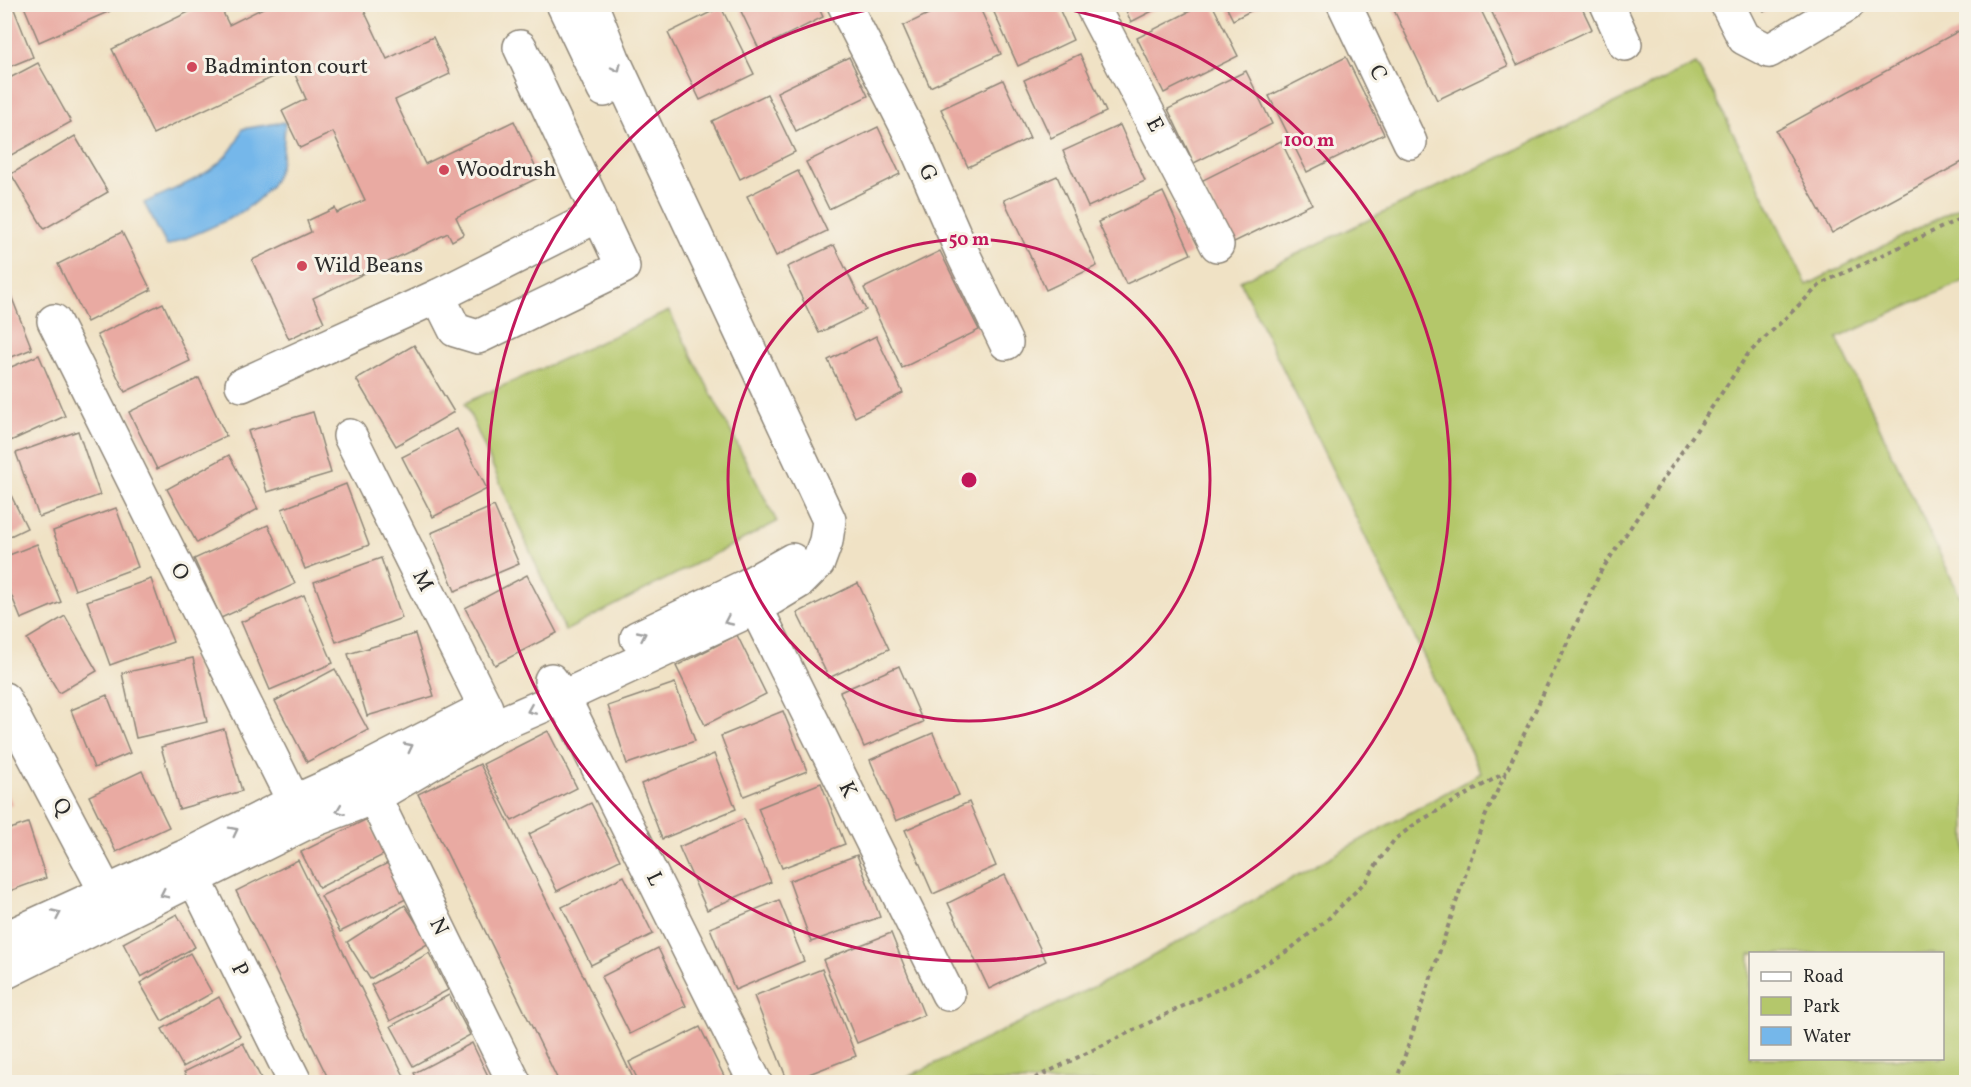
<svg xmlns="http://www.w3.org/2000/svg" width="1971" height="1087" viewBox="0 0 1971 1087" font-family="Vollkorn,serif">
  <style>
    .green { fill: #b4c76b; stroke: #70794b; stroke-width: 1.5; fill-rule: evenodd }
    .water { fill: #75b7ea; stroke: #50718a; stroke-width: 1.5 }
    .building { fill: #e9aaa2 }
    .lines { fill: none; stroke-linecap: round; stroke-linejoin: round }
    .minor-casing { stroke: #8e8678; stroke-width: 36 }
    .path { stroke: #8e8678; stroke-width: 4; stroke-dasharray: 4.5 4.5; stroke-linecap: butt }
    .minor { stroke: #fff; stroke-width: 33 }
    .oneway { stroke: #a0a0a0 }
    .ring { fill: none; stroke: #c2185b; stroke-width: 3 }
    .poi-dot { fill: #d1495b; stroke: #f7f3e8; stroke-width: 2 }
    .labels { text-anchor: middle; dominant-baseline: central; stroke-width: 6; stroke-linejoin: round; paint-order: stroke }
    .poi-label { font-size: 22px; fill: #2b2b2b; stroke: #f7f3e8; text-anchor: start }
    .street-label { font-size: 22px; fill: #2b2b2b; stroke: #f7f3e8 }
    .centre { fill: #c2185b; stroke: #f7f3e8; stroke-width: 3 }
    .ring-label { font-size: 18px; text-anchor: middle; font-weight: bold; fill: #c2185b; stroke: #f7f3e8; stroke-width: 6; stroke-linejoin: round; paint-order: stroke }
  </style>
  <rect width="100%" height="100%" fill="#f7f3e8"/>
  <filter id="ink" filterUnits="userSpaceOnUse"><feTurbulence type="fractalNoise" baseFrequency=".0167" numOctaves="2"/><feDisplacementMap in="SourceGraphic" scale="12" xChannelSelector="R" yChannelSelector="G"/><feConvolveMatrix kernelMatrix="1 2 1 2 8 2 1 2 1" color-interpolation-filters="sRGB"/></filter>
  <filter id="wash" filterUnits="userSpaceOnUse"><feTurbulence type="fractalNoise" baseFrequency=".008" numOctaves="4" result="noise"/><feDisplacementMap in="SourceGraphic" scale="24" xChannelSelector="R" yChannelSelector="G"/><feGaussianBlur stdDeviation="1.35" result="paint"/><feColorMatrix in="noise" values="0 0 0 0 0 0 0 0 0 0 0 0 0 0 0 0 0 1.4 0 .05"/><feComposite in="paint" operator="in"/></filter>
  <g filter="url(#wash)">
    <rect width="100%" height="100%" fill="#f0e2c5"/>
    <g class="green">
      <path d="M1696,64l18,30 93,191 159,-81v76l-129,58 129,271v473h-1069l229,-111 355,-198 -241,-492zM1750,954h192v104h-192z"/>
      <path d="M669,311l108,211 -212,109 -100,-228z"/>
    </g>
    <path class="water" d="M285,122c-1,16 -1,32 -6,47 -14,43 -74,60 -112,77l-23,-43c37,-18 84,-31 98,-74z"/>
    <g id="blocks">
      <g class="building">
        <path d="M4,4h8l21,53 -29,12z"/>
        <path d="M23,4h85l2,7 -71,31z"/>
        <path d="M205,4h14l10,21 42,-21h90l26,55 46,-22 17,37 -55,26 30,64 89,-43 26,56 -84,40 8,17 -12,7 -4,-8 -135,65 11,24 -35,17 -37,-79 59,-28 -4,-11 28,-13 2,5 28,-13 -32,-68 -33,16 -18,-37 24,-12 -14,-31 -139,66 -41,-85z"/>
        <path d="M745,4h72l6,13 -64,32 -20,-42z"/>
        <path d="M949,4h29l23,50 -71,33 -27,-61z"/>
        <path d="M1006,4h51l16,36 -55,26 -25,-56z"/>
        <path d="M1123,4h43l-35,18z"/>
        <path d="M1204,4h8l26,52 -74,37 -27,-55z"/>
        <path d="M1225,4h39l-31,16z"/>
        <path d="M1391,4h87l30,62 -71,34z"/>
        <path d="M1488,4h92l12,25 -75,36z"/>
        <path d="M1760,4h16l-12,8z"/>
        <path d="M721,7l33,67 -54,26 -32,-67z"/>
        <path d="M1966,27v133l-134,73 -56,-102z"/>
        <path d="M1080,54l26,58 -55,26 -27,-58z"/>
        <path d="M849,57l19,39 -72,35 -19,-39z"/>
        <path d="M1346,57l38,77 -77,38 -38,-76z"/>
        <path d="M38,63l33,59 -67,37v-78z"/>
        <path d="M1246,71l26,53 -78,39 -26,-54z"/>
        <path d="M1003,80l27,58 -62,29 -27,-58z"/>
        <path d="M767,94l28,58 -55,27 -28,-58z"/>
        <path d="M1120,125l25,56 -57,26 -25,-56z"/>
        <path d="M878,127l22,47 -71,35 -23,-47z"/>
        <path d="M75,136l33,56 -64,37 -33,-55z"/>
        <path d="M1281,141l31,63 -80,39 -31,-62z"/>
        <path d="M798,171l29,60 -51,25 -29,-60z"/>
        <path d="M1057,176l40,90 -51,24 -42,-90z"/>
        <path d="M1163,192l28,62 -65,30 -28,-62z"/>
        <path d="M122,232l29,58 -64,32 -29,-58z"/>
        <path d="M834,245l32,65 -47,23 -32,-66z"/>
        <path d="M940,251l39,79 -77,38 -38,-80z"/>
        <path d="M8,288l24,61 -28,11v-70z"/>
        <path d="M163,303l27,58 -65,31 -28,-57z"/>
        <path d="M876,336l27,57 -48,24 -27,-57z"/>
        <path d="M414,345l40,67 -58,34 -40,-67z"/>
        <path d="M39,355l26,61 -61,28v-74z"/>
        <path d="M199,378l27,58 -69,33 -28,-57z"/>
        <path d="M313,412l18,61 -64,19 -19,-61z"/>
        <path d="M457,429l30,60 -54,28 -31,-60z"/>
        <path d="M78,431l22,64 -61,22 -23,-64z"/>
        <path d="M229,455l29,54 -61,34 -30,-54z"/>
        <path d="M4,481l23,47 -23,11z"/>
        <path d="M346,484l23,61 -64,24 -23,-60z"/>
        <path d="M494,506l25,58 -64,27 -24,-58z"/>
        <path d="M116,508l22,59 -63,23 -22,-59z"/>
        <path d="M268,525l27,59 -74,34 -27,-59z"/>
        <path d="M37,544l24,58 -40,17 -17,-42v-20z"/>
        <path d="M381,558l21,60 -66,24 -22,-60z"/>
        <path d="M527,575l30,58 -62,32 -30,-57z"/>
        <path d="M151,579l22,63 -63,23 -23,-64z"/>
        <path d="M858,583l31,66 -60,29 -32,-65z"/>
        <path d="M304,595l29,68 -63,27 -29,-68z"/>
        <path d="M65,616l32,55 -38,22 -32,-54z"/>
        <path d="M415,634l19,62 -67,20 -19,-62z"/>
        <path d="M737,635l29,59 -61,31 -29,-59z"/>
        <path d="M193,658l14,64 -71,16 -14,-65z"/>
        <path d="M899,666l24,56 -59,25 -24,-55z"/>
        <path d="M335,669l33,61 -61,32 -32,-61z"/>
        <path d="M675,683l20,58 -68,23 -19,-58z"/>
        <path d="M107,695l23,58 -36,15 -23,-58z"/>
        <path d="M783,711l24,60 -63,25 -23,-60z"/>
        <path d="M224,729l18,62 -63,18 -18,-62z"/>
        <path d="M548,731l29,57 -65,33 -29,-57z"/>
        <path d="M933,733l26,62 -63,26 -26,-61z"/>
        <path d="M714,754l22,55 -74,30 -21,-55z"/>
        <path d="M480,764l155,318h-76l-141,-288z"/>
        <path d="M142,771l27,56 -53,25 -27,-56z"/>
        <path d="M821,783l24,61 -63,24 -24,-60z"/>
        <path d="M4,784l8,20 -8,3z"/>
        <path d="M969,802l27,64 -63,28 -28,-64z"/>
        <path d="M591,803l29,57 -63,31 -28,-57z"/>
        <path d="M367,819l18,35 -66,34 -18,-36z"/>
        <path d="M744,819l27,63 -64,28 -28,-63z"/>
        <path d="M28,823l18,55 -42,15v-62z"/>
        <path d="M857,855l23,62 -69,25 -22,-61z"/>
        <path d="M298,860l109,222h-77l-94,-191z"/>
        <path d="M388,863l18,36 -66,33 -19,-36z"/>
        <path d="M1005,875l41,86 -57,28 -41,-86z"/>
        <path d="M624,876l29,58 -62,31 -29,-58z"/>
        <path d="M779,900l25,61 -69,29 -25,-62z"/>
        <path d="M405,905l24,38 -59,36 -23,-37z"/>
        <path d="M177,914l18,33 -54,30 -18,-34z"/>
        <path d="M891,933l33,82 -67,28 -34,-83z"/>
        <path d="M658,948l28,58 -56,28 -29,-57z"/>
        <path d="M190,953l22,40 -50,28 -22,-38z"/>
        <path d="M429,953l19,37 -58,31 -19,-36z"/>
        <path d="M822,969l34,87 -68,26 -34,-86z"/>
        <path d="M449,995l21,40 -57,31 -22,-40z"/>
        <path d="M219,997l21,39 -57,31 -21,-38z"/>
        <path d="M700,1027l27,55h-88l-10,-20z"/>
        <path d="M243,1043l19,37 -6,2h-66l-6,-10z"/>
        <path d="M472,1043l18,37 -4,2h-67l-5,-9z"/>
      </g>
    </g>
  </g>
  <g filter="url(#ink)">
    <use href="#blocks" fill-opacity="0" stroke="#8e8678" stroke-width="1.5"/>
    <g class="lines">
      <defs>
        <g id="minor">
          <path d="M563,4l41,86"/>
          <path d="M844,4l66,129 53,121 43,89"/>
          <path d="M1091,4l126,241"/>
          <path d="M1344,4l66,138"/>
          <path d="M1607,4l18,40"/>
          <path d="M1727,4l17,34 25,13 79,-47"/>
          <path d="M438,296l17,34 23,7 145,-70 -103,-220"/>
          <path d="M54,321l240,481 11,19"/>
          <path d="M242,385l196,-89 161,-81"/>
          <path d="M350,436l136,272 5,20"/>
          <path d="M746,588l202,406"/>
          <path d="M637,638l109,-52 46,-26"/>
          <path d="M551,680l12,17 192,385"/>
          <path d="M4,699l102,193 8,21"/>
          <path d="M364,778l10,19 140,285"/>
          <path d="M184,858l111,224"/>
          <path d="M4,939l180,-82 107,-54 69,-31 121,-62"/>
          <path d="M4,973l302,-150 68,-26 117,-69 72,-31 194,-90 43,-26 18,-18 8,-22 3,-21 -216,-461 -22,-55"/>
        </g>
      </defs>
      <use href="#minor" class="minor-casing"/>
      <g class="path">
        <path d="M1027,1082l212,-103 50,-29 39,-31 39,-39 13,-21 15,-20 23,-17 88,-50"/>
        <path d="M1396,1082l88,-263 117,-248 147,-217 74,-71 144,-67"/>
      </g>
      <use href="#minor" class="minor"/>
    </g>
    <defs><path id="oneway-chevron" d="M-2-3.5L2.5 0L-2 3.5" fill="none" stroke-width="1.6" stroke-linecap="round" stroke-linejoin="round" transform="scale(1.5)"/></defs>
    <g class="oneway">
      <use href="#oneway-chevron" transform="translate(617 68) rotate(65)"/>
      <use href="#oneway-chevron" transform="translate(728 621) rotate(155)"/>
      <use href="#oneway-chevron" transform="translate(642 635) rotate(-25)"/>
      <use href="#oneway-chevron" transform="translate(531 710) rotate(157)"/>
      <use href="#oneway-chevron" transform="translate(409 747) rotate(-27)"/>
      <use href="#oneway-chevron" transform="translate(340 810) rotate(159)"/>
      <use href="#oneway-chevron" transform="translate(234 831) rotate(-27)"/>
      <use href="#oneway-chevron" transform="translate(164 894) rotate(154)"/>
      <use href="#oneway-chevron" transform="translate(57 914) rotate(-25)"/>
    </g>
  </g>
  <g class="ring">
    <circle cx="969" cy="480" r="241"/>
    <path d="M1044 5A481 481 0 1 1 894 5"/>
  </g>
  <g class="poi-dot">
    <circle cx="192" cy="67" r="6"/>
    <circle cx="444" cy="170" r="6"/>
    <circle cx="302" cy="266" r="6"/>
  </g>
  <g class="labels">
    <g class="poi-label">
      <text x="204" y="67">Badminton court</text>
      <text x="456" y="170">Woodrush</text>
      <text x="314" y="266">Wild Beans</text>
    </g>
    <g class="street-label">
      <text transform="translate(1377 73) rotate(64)">C</text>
      <text transform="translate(1154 125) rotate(62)">E</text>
      <text transform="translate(927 173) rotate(66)">G</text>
      <text transform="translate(179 572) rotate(64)">O</text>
      <text transform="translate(422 581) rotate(63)">M</text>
      <text transform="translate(847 790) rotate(64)">K</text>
      <text transform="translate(61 807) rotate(62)">Q</text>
      <text transform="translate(654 879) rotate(64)">L</text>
      <text transform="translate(438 927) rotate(64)">N</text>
      <text transform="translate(239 970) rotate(64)">P</text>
    </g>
  </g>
  <circle cx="969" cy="480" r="9" class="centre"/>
  <g class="ring-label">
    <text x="1309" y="146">100 m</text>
    <text x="969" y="245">50 m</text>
  </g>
  <rect width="1971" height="1087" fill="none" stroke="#f7f3e8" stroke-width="24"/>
  <rect x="1749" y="952" width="195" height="108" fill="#f7f3e8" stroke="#a5a39c" stroke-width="1.5"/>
  <rect x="1761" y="972" width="30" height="9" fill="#ffffff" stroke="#a5a39c" stroke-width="1.5"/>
  <text x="1803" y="982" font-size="18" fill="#2b2b2b">Road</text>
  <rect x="1761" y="997" width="30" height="18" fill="#b4c76b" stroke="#a5a39c" stroke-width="1.5"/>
  <text x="1803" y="1012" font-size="18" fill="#2b2b2b">Park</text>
  <rect x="1761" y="1027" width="30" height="18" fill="#75b7ea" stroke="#a5a39c" stroke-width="1.5"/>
  <text x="1803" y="1042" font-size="18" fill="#2b2b2b">Water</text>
</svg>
